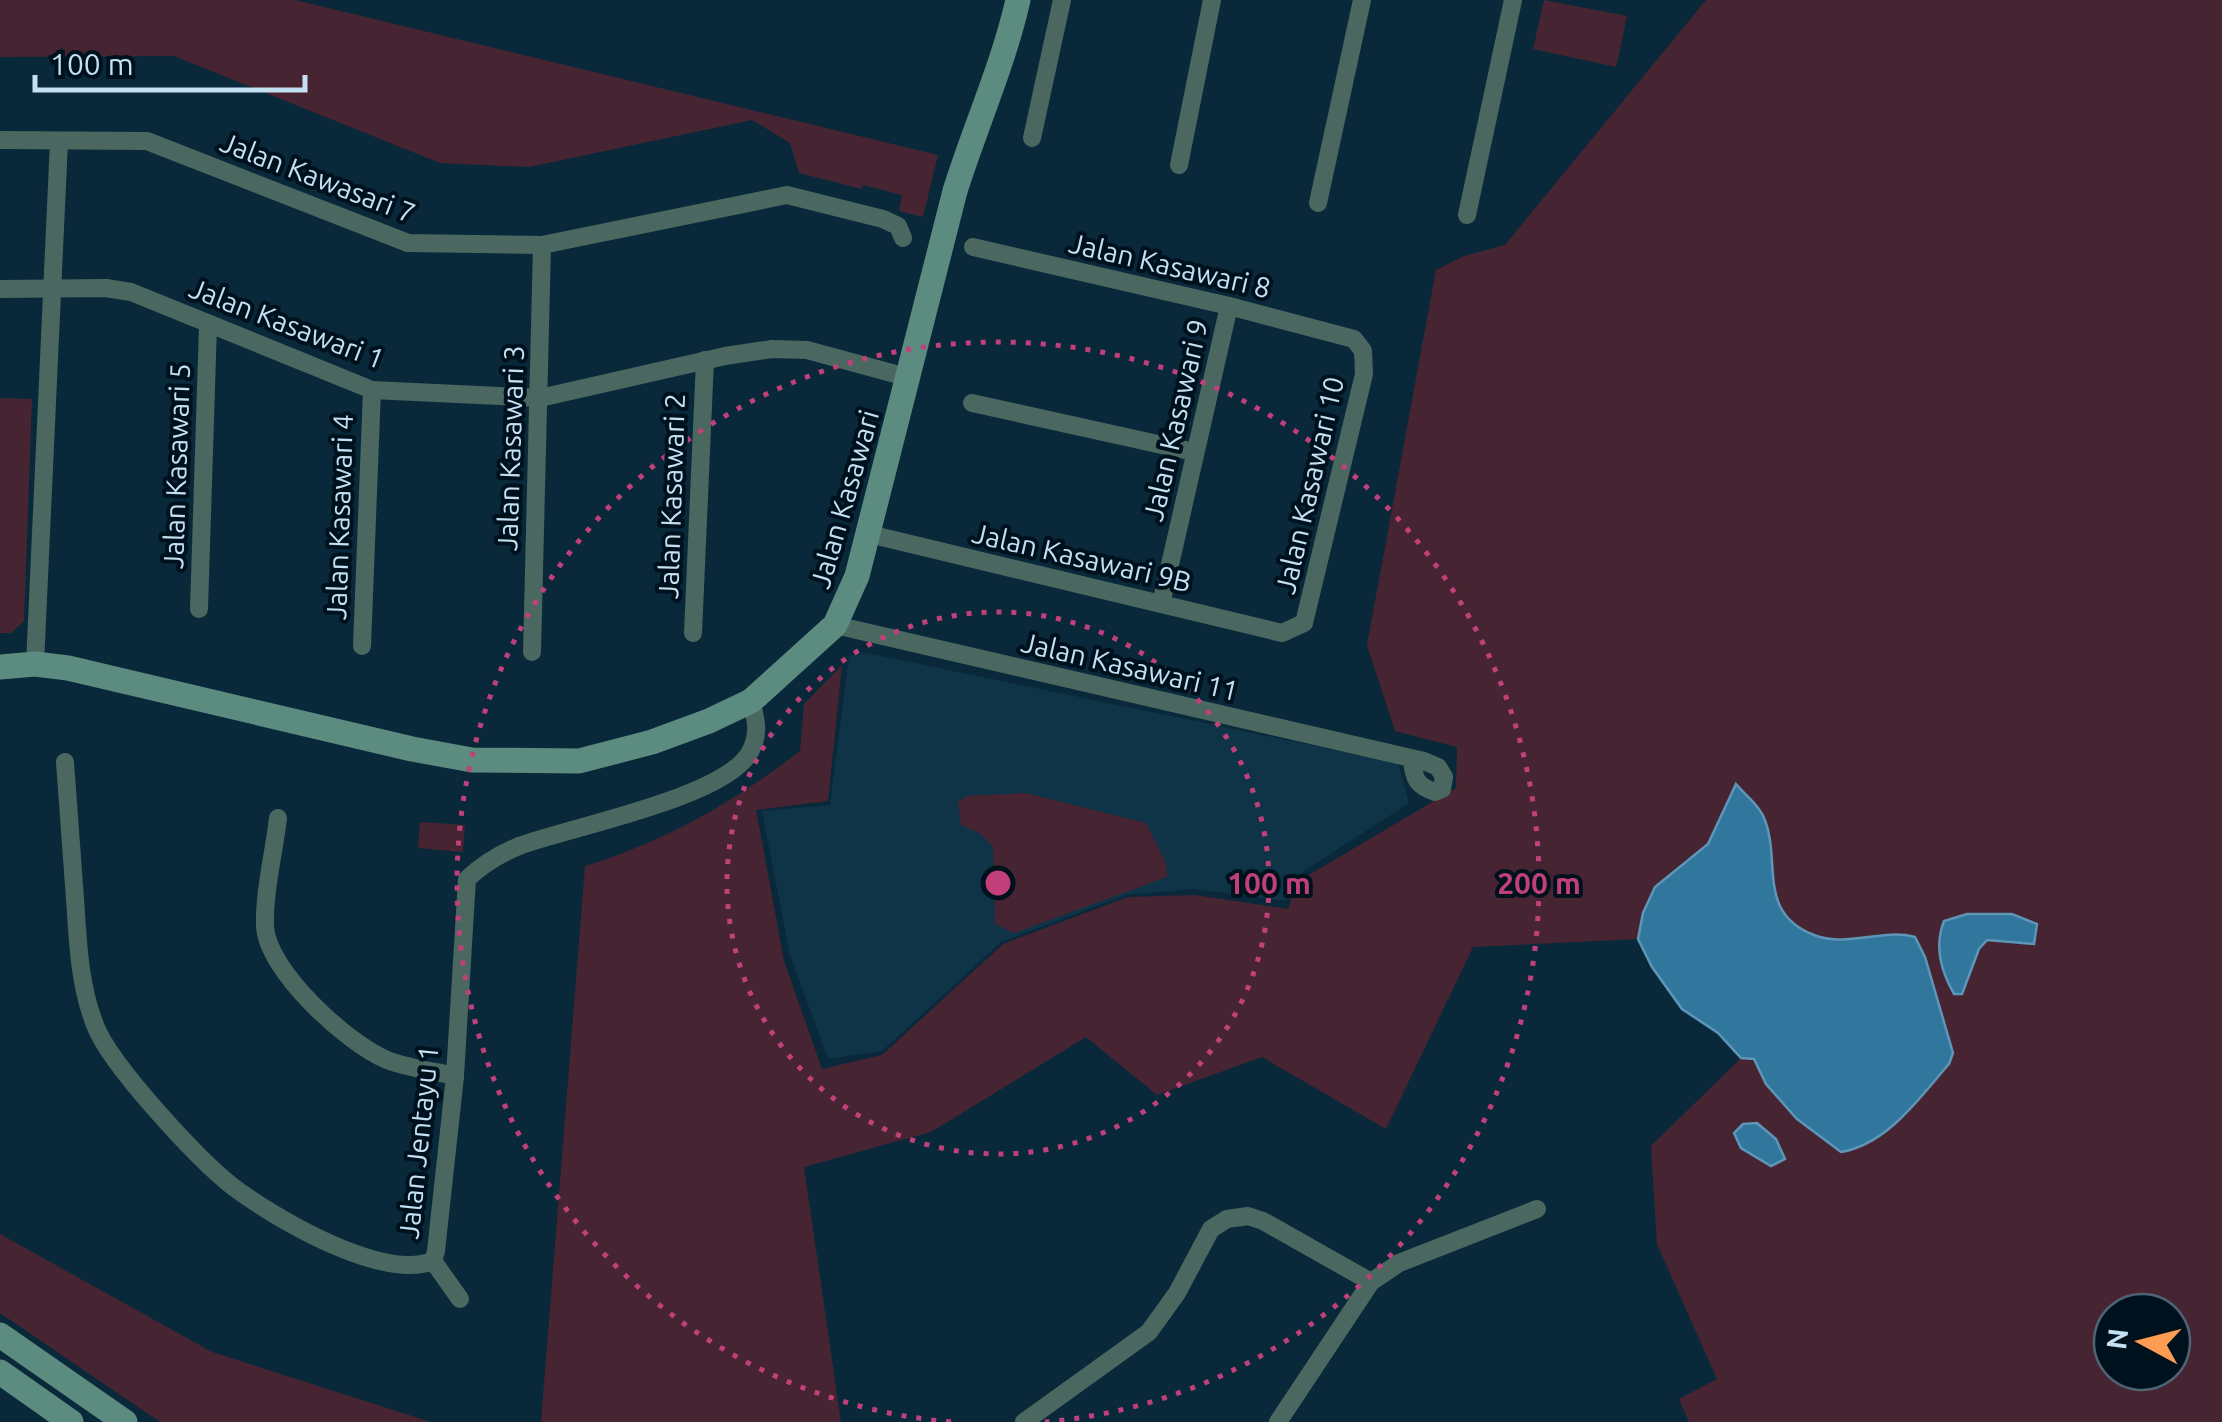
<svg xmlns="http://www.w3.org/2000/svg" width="2222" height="1422" viewBox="0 0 2222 1422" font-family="Ubuntu,sans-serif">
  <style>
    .built { fill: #0f3448 }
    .green { fill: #472431; fill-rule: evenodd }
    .water { fill: #31769d; stroke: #5d96b7; stroke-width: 2.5 }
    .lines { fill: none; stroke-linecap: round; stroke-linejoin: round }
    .street { stroke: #4a6760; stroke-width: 18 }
    .secondary { stroke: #5c8c80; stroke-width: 25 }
    .ring { fill: none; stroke: #c2407a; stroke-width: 5; stroke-dasharray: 5 10 }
    .labels { text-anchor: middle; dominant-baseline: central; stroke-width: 8; stroke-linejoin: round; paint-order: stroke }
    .street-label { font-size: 28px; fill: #c4e1f4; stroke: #00111e }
    .centre { fill: #c2407a; stroke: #00111e; stroke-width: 5 }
    .ring-label { font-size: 30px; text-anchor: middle; font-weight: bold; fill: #c2407a; stroke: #00111e; stroke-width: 8; stroke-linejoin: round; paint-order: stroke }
  </style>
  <rect width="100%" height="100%" fill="#09293b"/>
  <path class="built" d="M866,653l532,110 11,40 -117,76 -6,22 -93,-12 -67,6 -125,47 -119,109 -54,8 -38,-104 -28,-144 68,-6 19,-149z"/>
  <g class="green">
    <path d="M0,0h295l643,155 -15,62 -24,-6 3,-16 -39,-10 -1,4 -63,-16 -9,-30 -38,-23 -223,47 -89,-4 -266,-107 -174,1z"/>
    <path d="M1544,0l83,16 -11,51 -83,-18z"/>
    <path d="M1706,0h516v1422h-533l-10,-23 38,-20 -60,-135 -6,-98 90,-88 13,1c6,9 9,19 15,28 19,27 45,47 72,65 47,-8 78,-54 108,-88l4,-11 -28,-96 -10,-20c-33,-9 -68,10 -101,-2 -57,-21 -33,-72 -49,-114 -6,-16 -18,-24 -29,-36l-28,59 -21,15 -44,54 -5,26 -165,8 -87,182 -124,-72 -105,38 -71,-58 -155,95 -127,35 37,255h-300l44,-556c79,-24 149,-64 215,-115l4,-47 38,-39 -14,136 -72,9 28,151 38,108 60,-14 121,-111 125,-47 67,-2 93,14 9,-27 159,-94 1,-41 -62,-16 -28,-86 69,-375 28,-14 41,-11zM1967,914h45l25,10 -19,21 -18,-6 -13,1 -33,54 -12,-23 -3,-36zM2112,1312h60v60h-60z"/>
    <path d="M0,398l32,1 -8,222 -13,12h-11z"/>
    <path d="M1026,793l120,30 20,40 1,14 -153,56 -19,-9 -2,-77 -12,-13 -20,-9 -3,-23 8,-6z"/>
    <path d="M420,822l45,3 -2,27 -45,-4z"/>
    <path d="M0,1234l212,118 219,70h-271l-160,-109z"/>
  </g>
  <g class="water">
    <path d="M1736,784c11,13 23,21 29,36 16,43 -8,93 49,115 33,13 68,-7 101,2l10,20 28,96 -4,11c-30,34 -61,80 -108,88l-44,-33 -31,-35 -12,-25 -13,-1 -23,-25 -36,-24 -30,-42 -14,-28 5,-26 12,-26 53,-43z"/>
    <path d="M1967,914h45l25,10 -3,20 -47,-4 -8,9 -17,45h-8c-13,-23 -20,-47 -10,-73z"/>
    <path d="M1757,1123l19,16 9,20 -14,7 -30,-18 -7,-15 9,-9z"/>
  </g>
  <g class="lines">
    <g class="street">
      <path d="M1032,138l30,-138"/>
      <path d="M0,140l147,1 261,102 134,2 245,-50 96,24 15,7 5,12"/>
      <path d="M1179,165l33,-165"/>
      <path d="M1318,203l44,-203"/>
      <path d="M1467,215l46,-215"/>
      <path d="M0,289l106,-1 25,4 241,98 168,8 185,-42 47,-7 35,1 103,28"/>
      <path d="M972,403l222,49"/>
      <path d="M869,534l413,99 22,-10 60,-249 -1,-23 -9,-12 -125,-33 -256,-59"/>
      <path d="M1161,604l68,-298"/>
      <path d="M199,609l9,-284"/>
      <path d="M835,625l589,136 14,6 6,10 -2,12 -7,3c-18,-6 -21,-13 -23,-31"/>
      <path d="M693,633l12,-273"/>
      <path d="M362,646l10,-256"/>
      <path d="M532,652l10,-407"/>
      <path d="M35,664l24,-523"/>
      <path d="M65,762c3,46 7,91 10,137 3,43 4,85 20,126 15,40 103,134 137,161 42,32 149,95 201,75l3,-10 19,-175 12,-197c15,-14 33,-25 52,-33 50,-19 206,-48 231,-94 10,-18 6,-33 1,-51"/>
      <path d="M278,818c-4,35 -14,73 -13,108 2,45 82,117 122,134 20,8 46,11 68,16"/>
      <path d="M433,1261l27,38"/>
      <path d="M1024,1422l125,-90 28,-39 34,-64 16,-10 21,-3 15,5 108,61"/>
      <path d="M1278,1422l93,-140 28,-19 138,-54"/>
    </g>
    <g class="secondary">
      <path d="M0,667l35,-3 33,4 344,81 60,11 107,1 73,-19 57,-21 42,-20 84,-76 22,-49 98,-385c20,-64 48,-125 63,-191"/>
      <path d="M0,1335l125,87"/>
      <path d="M0,1372l71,50"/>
    </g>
  </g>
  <g class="ring">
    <circle cx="998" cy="883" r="271"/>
    <path d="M951 1422A541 541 0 1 1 1045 1422"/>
  </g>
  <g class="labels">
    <g class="street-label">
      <text transform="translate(318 177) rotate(21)">Jalan Kawasari 7</text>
      <text transform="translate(1170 265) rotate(13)">Jalan Kasawari 8</text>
      <text transform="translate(287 323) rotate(21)">Jalan Kasawari 1</text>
      <text transform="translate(1175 420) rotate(-77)">Jalan Kasawari 9</text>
      <text transform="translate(510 448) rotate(-88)">Jalan Kasawari 3</text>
      <text transform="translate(176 466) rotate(-88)">Jalan Kasawari 5</text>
      <text transform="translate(1309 485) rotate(-77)">Jalan Kasawari 10</text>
      <text transform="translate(671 496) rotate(-88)">Jalan Kasawari 2</text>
      <text transform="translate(844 499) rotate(-74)">Jalan Kasawari</text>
      <text transform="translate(339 517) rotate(-88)">Jalan Kasawari 4</text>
      <text transform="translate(1082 557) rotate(13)">Jalan Kasawari 9B</text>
      <text transform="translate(1130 666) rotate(13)">Jalan Kasawari 11</text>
      <text transform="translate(418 1142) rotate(-84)">Jalan Jentayu 1</text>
    </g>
  </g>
  <circle cx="998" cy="883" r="15" class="centre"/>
  <g class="ring-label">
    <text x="1269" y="894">100 m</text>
    <text x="1539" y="894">200 m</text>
  </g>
  <g transform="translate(2142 1342) rotate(277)"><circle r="48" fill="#00111e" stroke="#4e6474" stroke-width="2.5"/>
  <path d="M0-8L18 38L0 25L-18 38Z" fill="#fc9d53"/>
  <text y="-15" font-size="28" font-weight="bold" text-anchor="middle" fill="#c4e1f4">N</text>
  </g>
  <path d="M35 75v15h270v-15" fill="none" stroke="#c4e1f4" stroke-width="5"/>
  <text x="50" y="75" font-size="30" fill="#c4e1f4" stroke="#00111e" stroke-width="8" paint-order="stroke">100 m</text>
</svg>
